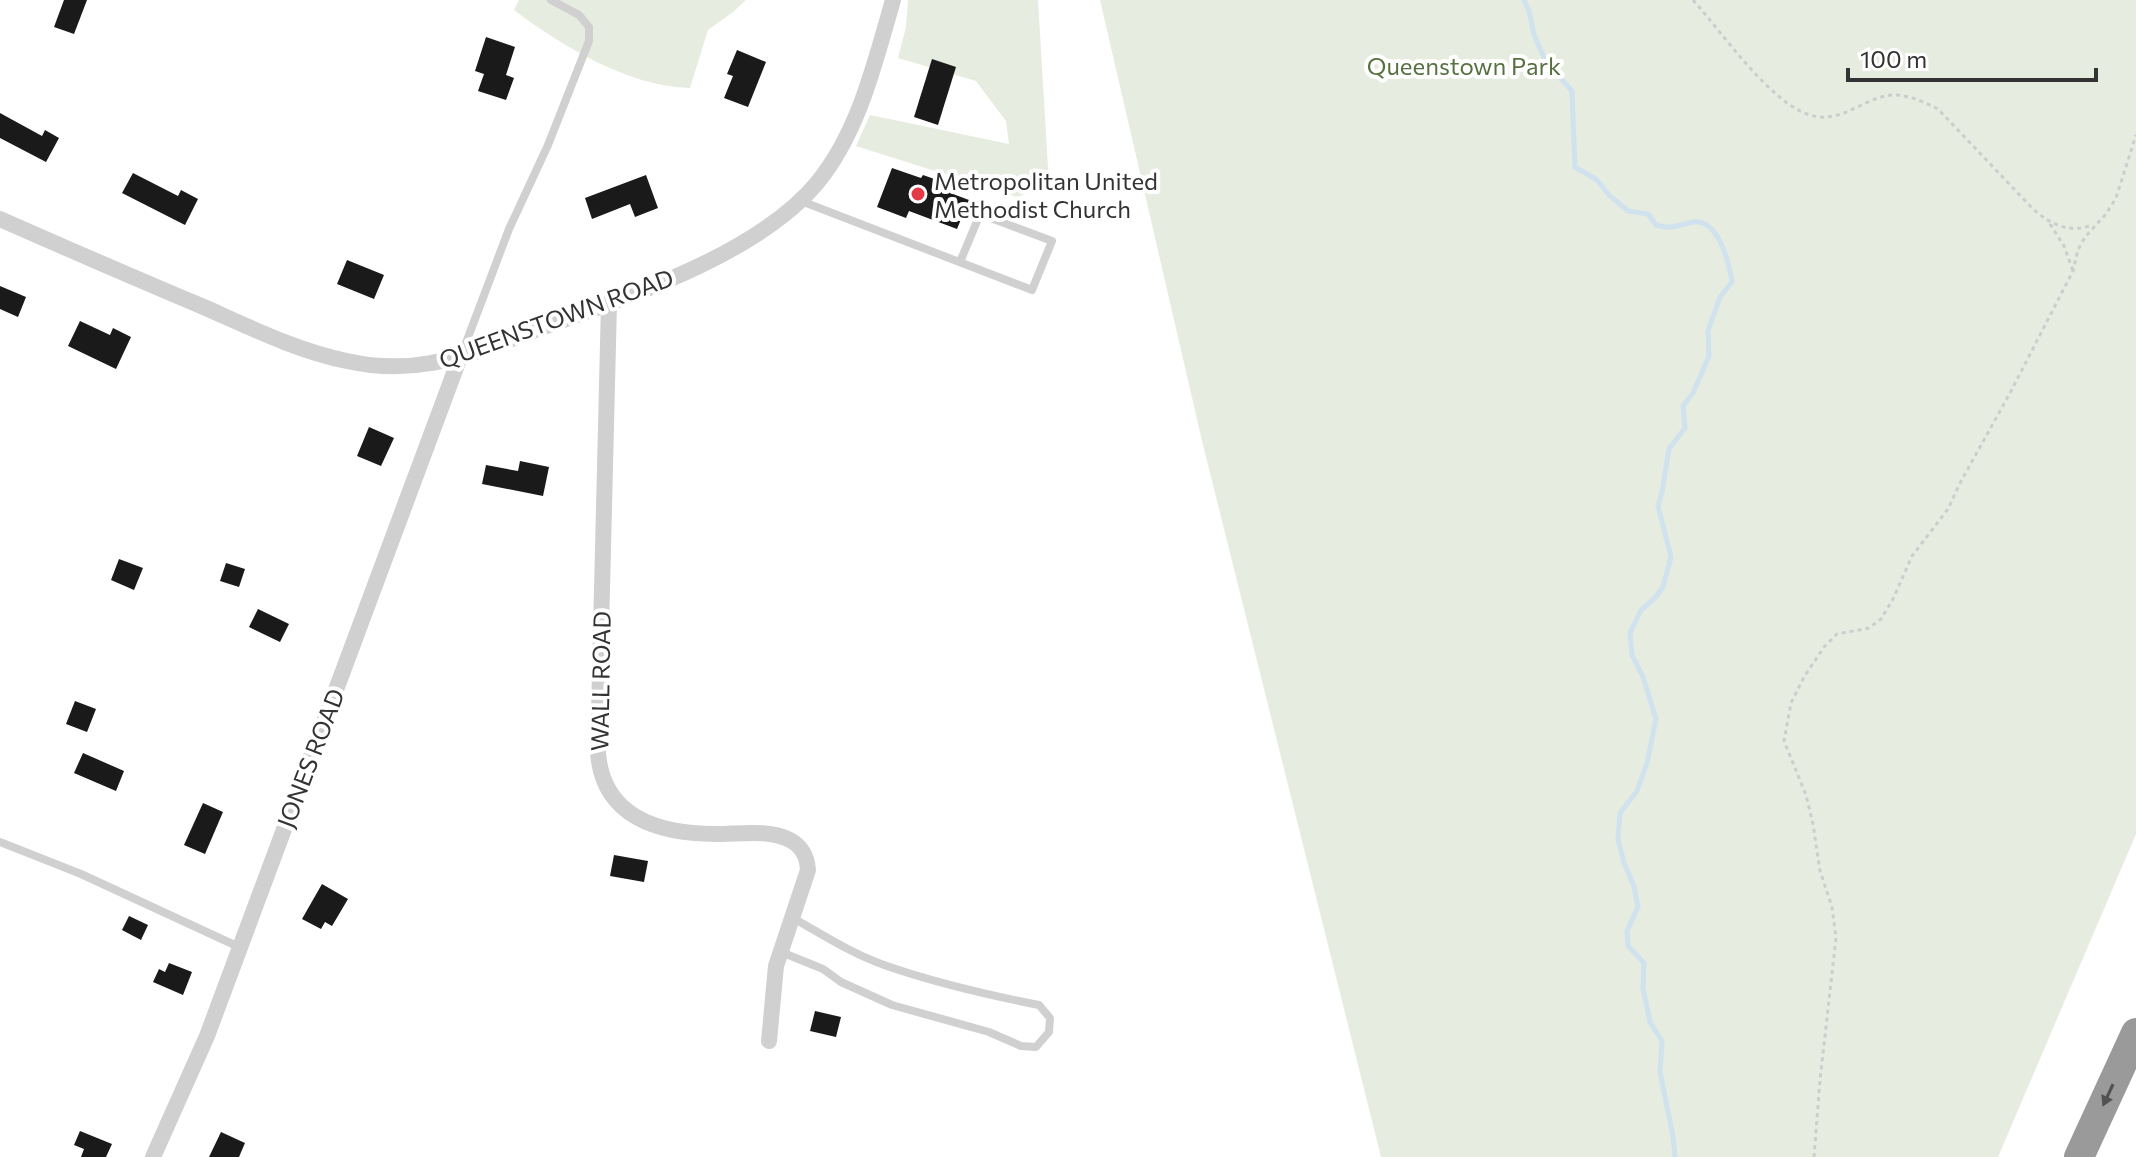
<svg xmlns="http://www.w3.org/2000/svg" width="2136" height="1157" viewBox="0 0 2136 1157" font-family="Commissioner,sans-serif">
  <style>
    .green { fill: #e6ecdf }
    .lines { fill: none; stroke-linecap: round; stroke-linejoin: round }
    .stream { stroke: #cfe2ee; stroke-width: 5 }
    .building { fill: #1a1a1a }
    .path { stroke: #cdcdcd; stroke-width: 3; stroke-dasharray: 4 4; stroke-linecap: butt }
    .service { stroke: #d0d0d0; stroke-width: 8 }
    .minor { stroke: #d0d0d0; stroke-width: 16 }
    .motorway { stroke: #9a9a9a; stroke-width: 30 }
    .oneway { fill: #525252 }
    .poi-dot { fill: #e63946; stroke: #fff; stroke-width: 3 }
    .labels { text-anchor: middle; dominant-baseline: central; stroke-width: 8; stroke-linejoin: round; paint-order: stroke }
    .park-label { font-size: 24px; fill: #56703f; stroke: #fff }
    .poi-label { font-size: 24px; fill: #333; stroke: #fff; text-anchor: start }
    .street-label { font-size: 24px; fill: #333; stroke: #fff }
  </style>
  <rect width="100%" height="100%" fill="#fff"/>
  <g class="green">
    <path d="M519,0h227l-13,12 -25,18 -18,58c-61,-1 -128,-42 -176,-78z"/>
    <path d="M908,0h130l11,185 -32,12 -161,-51 14,-31 139,29 -3,-23 -30,-40 -78,-23 8,-31z"/>
    <path d="M1100,0h1036v834l-138,323h-617l-178,-712z"/>
  </g>
  <g class="lines">
    <path class="stream" d="M1524,0l5,11 5,24 12,27 26,29 3,76 22,13 12,15 19,16 20,3 8,11c20,5 19,0 37,-3 26,-3 36,41 39,60l-12,15 -12,34 1,25 -16,37 -10,13 2,22 -16,21 -7,43 -4,14 13,51 -8,30 -8,11 -14,12 -11,23 2,22 11,22 13,42 -9,44 -10,28 -17,22 -2,26 6,24 10,23 4,21 -11,24 1,15 16,17 -1,25 7,34 12,19 -2,31 13,64 2,21"/>
  </g>
  <g class="building">
    <path d="M64,0h23l-13,34 -20,-7z"/>
    <path d="M486,37l29,10 -9,28 8,3 -8,22 -28,-9 6,-17 -9,-3z"/>
    <path d="M737,50l29,12 -18,45 -24,-9 9,-22 -6,-2z"/>
    <path d="M932,59l24,8 -18,58 -24,-8z"/>
    <path d="M0,113l42,23 3,-6 14,8 -13,24 -46,-24z"/>
    <path d="M892,168l29,10 2,-3 17,6 -3,7 32,12 -12,29 -48,-18 -3,7 -29,-11z"/>
    <path d="M133,173l45,23 3,-6 17,9 -13,26 -63,-32z"/>
    <path d="M646,175l12,33 -23,9 -5,-13 -38,15 -7,-21z"/>
    <path d="M347,260l37,15 -10,24 -37,-15z"/>
    <path d="M0,286l26,11 -8,20 -18,-8z"/>
    <path d="M80,321l30,14 3,-7 18,9 -15,32 -48,-23z"/>
    <path d="M369,427l25,11 -13,28 -24,-10z"/>
    <path d="M520,461l29,6 -6,29 -61,-12 4,-19 32,6z"/>
    <path d="M119,559l24,9 -9,22 -23,-10z"/>
    <path d="M226,563l19,6 -6,18 -19,-6z"/>
    <path d="M258,609l31,15 -9,18 -31,-15z"/>
    <path d="M75,701l21,8 -9,23 -21,-8z"/>
    <path d="M83,753l41,18 -8,20 -42,-18z"/>
    <path d="M203,803l20,9 -18,42 -21,-9z"/>
    <path d="M614,855l34,6 -4,21 -34,-6z"/>
    <path d="M322,884l26,15 -16,27 -7,-4 -4,7 -19,-10z"/>
    <path d="M129,916l19,9 -7,15 -19,-10z"/>
    <path d="M169,963l23,9 -9,23 -30,-13 6,-13 6,3z"/>
    <path d="M815,1011l26,6 -5,20 -26,-6z"/>
    <path d="M80,1131l32,13 -6,13h-25l3,-8 -10,-4z"/>
    <path d="M221,1132l24,11 -6,14h-30z"/>
  </g>
  <g class="lines">
    <g class="path">
      <path d="M1693,0c28,31 78,104 117,115 28,9 49,-13 75,-19 18,-4 37,5 53,13l95,100c17,15 36,25 59,16"/>
      <path d="M2050,224l14,22 9,25"/>
      <path d="M1814,1157l6,-77 16,-142 -4,-31 -12,-36 -7,-47 -7,-29 -22,-54 7,-38 13,-26 20,-30 13,-13 32,-6 12,-9 12,-20 19,-43 36,-47 11,-24 51,-92 63,-122 5,-21 7,-13 21,-23 10,-16 20,-63"/>
    </g>
    <g class="service">
      <path d="M801,201l231,89 20,-49 -72,-27 -20,48"/>
      <path d="M461,356l48,-127 39,-84 41,-104v-14l-10,-12 -28,-15"/>
      <path d="M0,842l81,32 158,73"/>
      <path d="M781,952l42,17 18,13 51,23 97,27 32,14 15,1 13,-15 1,-14 -11,-13c-51,-10 -103,-22 -152,-39 -33,-11 -64,-31 -94,-48"/>
    </g>
    <g class="minor">
      <path d="M0,219c68,30 137,60 206,89 45,20 92,43 141,53 27,6 57,7 84,2 38,-6 74,-22 110,-35 86,-31 216,-73 276,-145 42,-51 58,-121 76,-183"/>
      <path d="M609,303l-11,450c5,65 62,81 118,81 24,0 53,-5 74,6 13,7 17,17 18,30l-32,96 -7,75"/>
      <path d="M153,1157l54,-121 253,-679"/>
    </g>
    <path class="motorway" d="M2079,1157l57,-124"/>
  </g>
  <defs><path id="oneway-solid" d="M-6-.8H1V-3.2L6.5 0L1 3.2V.8H-6Z" transform="scale(2)"/></defs>
  <use class="oneway" href="#oneway-solid" transform="translate(2108 1095) rotate(115)"/>
  <circle class="poi-dot" cx="918" cy="194" r="8"/>
  <g class="labels">
    <g class="park-label">
      <text x="1464" y="65">Queenstown Park</text>
    </g>
    <g class="poi-label">
      <text x="934" y="180">Metropolitan United<tspan x="934" dy="28">Methodist Church</tspan></text>
    </g>
    <g class="street-label">
      <text transform="translate(556 318) rotate(-20)">QUEENSTOWN ROAD</text>
      <text transform="translate(600 681) rotate(-89)">WALL ROAD</text>
      <text transform="translate(310 758) rotate(-69)">JONES ROAD</text>
    </g>
  </g>
  <path d="M1848 68v12h248v-12" fill="none" stroke="#333333" stroke-width="4"/>
  <text x="1860" y="68" font-size="24" fill="#333333" stroke="#ffffff" stroke-width="6" paint-order="stroke">100 m</text>
</svg>
